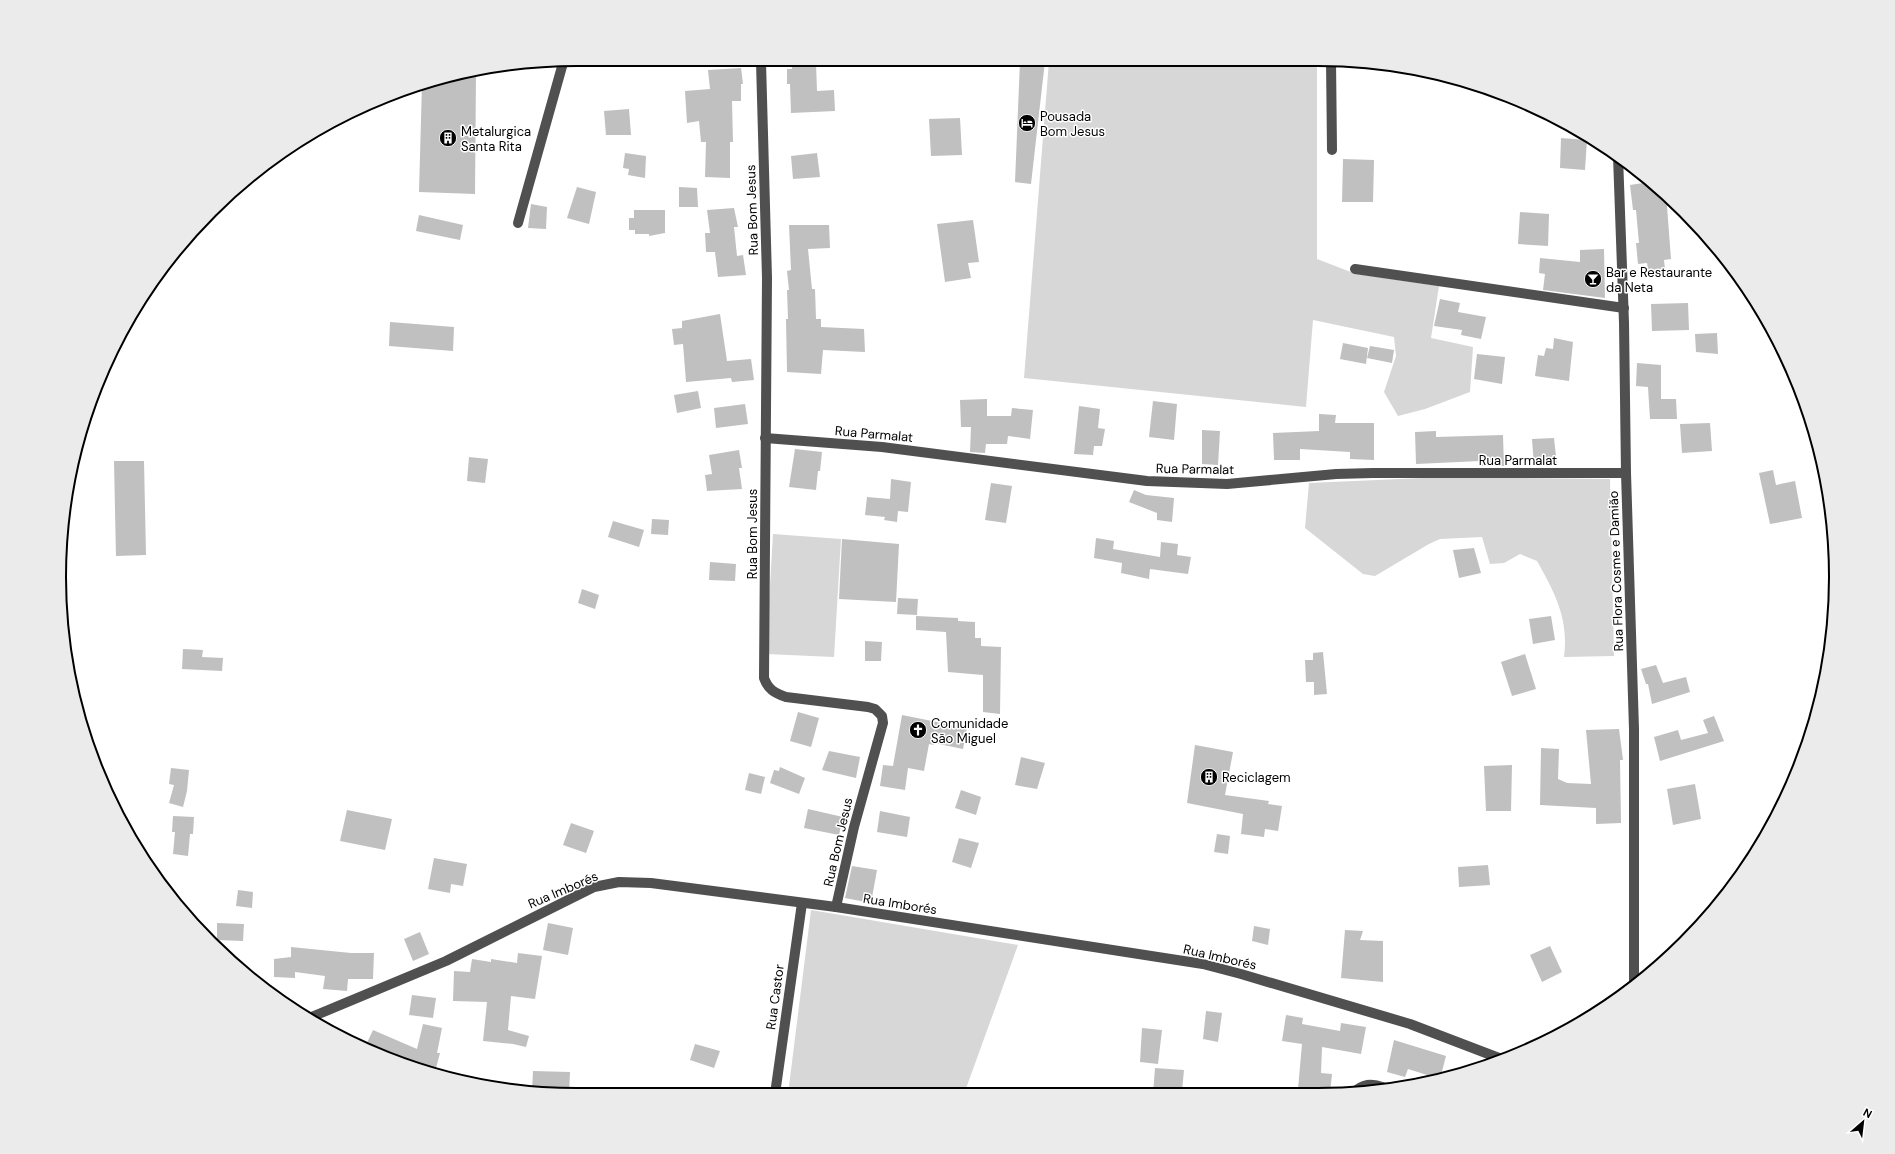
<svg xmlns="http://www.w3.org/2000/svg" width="1895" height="1154" viewBox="0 0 1895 1154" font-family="'DM Sans',sans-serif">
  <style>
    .green { fill: #d7d7d7 }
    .building { fill: #c0c0c0 }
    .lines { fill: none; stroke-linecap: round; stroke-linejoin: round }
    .minor { stroke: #505050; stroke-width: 10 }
    .labels { text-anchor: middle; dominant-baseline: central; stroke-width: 3; stroke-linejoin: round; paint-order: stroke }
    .poi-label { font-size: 13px; fill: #000; stroke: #fff; text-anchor: start }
    .street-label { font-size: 13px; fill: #000; stroke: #fff }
    .rim { fill: none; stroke: #000; stroke-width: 2 }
  </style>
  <rect width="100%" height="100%" fill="#fff"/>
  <g class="green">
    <path d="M1317,60v199l39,15 83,12 -8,52 42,9 -3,45 -45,17 -27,7 -14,-24 12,-36 -2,-19 -81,-17 -7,87 -282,-29 25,-317z"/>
    <path d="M1445,477l165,2 4,177 -50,1c5,-38 -9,-64 -27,-96l-17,-7 -16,9 -14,1 -8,-27 -42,2 -11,5 -54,32 -12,-2 -58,-46 4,-45z"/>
    <path d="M773,534l68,5 -7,118 -68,-3z"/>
    <path d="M811,910l207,35 -54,149h-176z"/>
  </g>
  <g class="building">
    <path d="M1020,61h25l-14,123 -16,-2z"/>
    <path d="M792,63h24l1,28 17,-1 1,21 -44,2 -1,-29h-3v-15h5z"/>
    <path d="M741,68l2,16h-2v17h-9l1,41h-3v36l-25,-1 1,-35h-5l-2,-21 -12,2 -2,-32 25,-2 -2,-19z"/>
    <path d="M476,71l-1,123 -56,-2 3,-108z"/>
    <path d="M629,109l2,26h-25l-2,-24z"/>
    <path d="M960,118l2,37 -31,1 -2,-37z"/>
    <path d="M1561,138l26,2 -2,30 -25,-2z"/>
    <path d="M625,153l21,3 -1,22 -17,-3 1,-6 -6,-1z"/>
    <path d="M817,153l3,24 -27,2 -2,-23z"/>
    <path d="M1343,159l31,1 -1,42h-31z"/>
    <path d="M1650,182l28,23 -11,1 4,53 -7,1 1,9 -17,1 -1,-7 -9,1 -2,-21h3l-3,-33h-3l-3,-25z"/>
    <path d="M577,187l19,5 -7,32 -22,-6z"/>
    <path d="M679,187l18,1 1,19h-19z"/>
    <path d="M531,204l16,3 -1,22 -18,-1z"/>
    <path d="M734,208l4,19h-4l3,29 6,-1 3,20 -28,2 -3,-25h-9l-1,-19h5l-3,-23z"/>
    <path d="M634,210h31v23l-16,3v-2h-14v-4h-6v-12h5z"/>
    <path d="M1520,212l29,2 -1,32 -30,-2z"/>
    <path d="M419,215l44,10 -3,15 -44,-9z"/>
    <path d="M973,220l6,42 -11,1 3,15 -26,4 -8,-58z"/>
    <path d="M789,225h40l1,23 -22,1 4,40h3l1,30h5v8l43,2 1,23 -42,-2 -2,24 -34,-2 -1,-53h2l-1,-29h2l-2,-19 4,-1z"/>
    <path d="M1604,249l1,49 -62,-8 2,-16 -6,-1 1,-15 40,4v-12z"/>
    <path d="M1440,299l20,4 -2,9 28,5 -5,22 -20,-4 1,-5 -28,-4z"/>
    <path d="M1688,303l1,27 -37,1 -1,-27z"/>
    <path d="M720,314l7,47 24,-2 3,21 -22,2 -1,-4 -45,4 -3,-38 -9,1 -2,-16 10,-1v-7z"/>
    <path d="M390,322l64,5 -1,24 -64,-5z"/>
    <path d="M1717,333l1,21 -22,-2 -1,-18z"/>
    <path d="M1554,338l19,4 -4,39 -34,-5 3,-21 6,1 2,-8 7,1z"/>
    <path d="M1343,343l25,5 -2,16 -26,-5z"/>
    <path d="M1370,346l24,4 -2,13 -25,-5z"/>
    <path d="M1477,354l28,3 -3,27 -28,-5z"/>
    <path d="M1637,363l24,2v34h15l1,20h-27l-2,-32 -12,-1z"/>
    <path d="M698,391l3,17 -24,5 -3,-18z"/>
    <path d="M987,399v17h24l1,-8 21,2 -3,29 -22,-3 -1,8h-21l-1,9 -15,-1 1,-25h-10l-1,-27z"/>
    <path d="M1153,401l24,3 -3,36 -25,-3z"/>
    <path d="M745,404l3,20 -32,4 -2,-20z"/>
    <path d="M1079,406l21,3 -2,19 7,1 -3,17h-8l-1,9 -19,-1z"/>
    <path d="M1319,414l17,1 -1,8h39v37l-24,-1v-7l-50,-3v11h-26l-1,-27 46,-2z"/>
    <path d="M1710,423l2,28 -30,2 -2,-29z"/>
    <path d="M1202,430l18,1 -2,34 -16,-1z"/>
    <path d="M1436,431v6l67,-2 1,31h-24v-5l-64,3 -1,-32z"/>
    <path d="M1554,438l3,27 -23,1 -2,-27z"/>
    <path d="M795,449l27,3 -2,19h-2l-2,19 -27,-3z"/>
    <path d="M739,450l3,18h-3l3,21 -35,2 -2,-16 7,-1 -3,-19z"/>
    <path d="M469,457l19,2 -3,24 -18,-2z"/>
    <path d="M114,461h30l2,94 -30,1z"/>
    <path d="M1773,470l3,15 19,-4 7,37 -32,6 -11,-51z"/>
    <path d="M891,479l20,3 -3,30 -10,-1 -1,11 -13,-2 1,-3 -20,-2 2,-18 23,2z"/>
    <path d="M991,483l21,3 -6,37 -21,-3z"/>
    <path d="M1134,490l12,5 28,3 -2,24 -15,-2v-7l-28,-11z"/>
    <path d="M652,519l17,1 -1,15 -17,-1z"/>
    <path d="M613,521l31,9 -5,17 -31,-10z"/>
    <path d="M1096,538l18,3 -1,8 47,8 1,-15 17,2 -1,11 14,2 -3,17 -38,-5 -1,10 -28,-6 1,-10 -28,-5z"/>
    <path d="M842,539l57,5 -3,58 -57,-3z"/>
    <path d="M1474,548l7,25 -22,5 -6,-28z"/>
    <path d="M710,562l26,2 -1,17 -26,-1z"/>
    <path d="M582,589l17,6 -4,14 -17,-6z"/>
    <path d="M898,598l20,1 -1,16 -20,-1z"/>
    <path d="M916,616l42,2v3l17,1v16h6v8l20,1 -1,67 -17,-2v-37l-35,-3 -2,-40 -30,-2z"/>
    <path d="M1551,616l4,24 -22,4 -4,-25z"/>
    <path d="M865,641l17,1 -1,19h-16z"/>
    <path d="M183,649l20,1 -1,7 21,1 -1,13 -40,-2z"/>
    <path d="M1323,652l4,42 -13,1v-13h-8l-1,-22h8v-7z"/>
    <path d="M1525,654l11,35 -24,7 -11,-34z"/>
    <path d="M1656,665l7,18 23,-6 4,15 -38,12 -4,-20h-2l-5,-15z"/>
    <path d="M798,712l21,6 -8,29 -21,-6z"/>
    <path d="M902,715l65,13 -4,21 -29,-6v2l-5,-1 -5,27 -16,-3 -3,22 -25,-4 3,-21 10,1z"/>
    <path d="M1714,716l10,25 -64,20 -6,-24 24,-7 3,10 27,-7 -5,-13z"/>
    <path d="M1619,729l4,31h-3l1,63 -25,1v-16l-56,-3 1,-57 18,1 -1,30 9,4 24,1 -5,-54z"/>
    <path d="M1195,745l38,7 -8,43 44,6 -1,3 14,2 -4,25 -13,-2 -1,8 -23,-3 2,-20 -56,-11z"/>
    <path d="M829,751l31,6 -4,21 -34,-8z"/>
    <path d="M1021,757l24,6 -8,26 -22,-4z"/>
    <path d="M1512,765l-1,46h-25l-2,-45z"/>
    <path d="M780,767l25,11 -6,16 -29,-11 4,-13 5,1z"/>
    <path d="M171,768l18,2 -2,21 -4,16 -14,-4 5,-18 -5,-1z"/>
    <path d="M749,773l16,4 -4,17 -16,-4z"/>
    <path d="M1695,784l6,35 -28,6 -6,-36z"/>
    <path d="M961,790l20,7 -5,18 -21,-7z"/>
    <path d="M808,809l35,8 -4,18 -35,-7z"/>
    <path d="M347,810l45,9 -7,31 -45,-9z"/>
    <path d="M880,811l30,6 -3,20 -30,-5z"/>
    <path d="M173,816l21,1 -1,17h-3l-2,22 -15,-2 2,-22h-3z"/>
    <path d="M571,823l23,8 -8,22 -23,-8z"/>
    <path d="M1217,834l13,2 -2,18 -14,-2z"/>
    <path d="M959,838l20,5 -8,25 -19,-6z"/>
    <path d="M434,858l33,6 -4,22 -12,-2 -1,9 -22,-4z"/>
    <path d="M1488,865l2,20 -31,2 -1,-20z"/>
    <path d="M852,866l25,4 -6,33 -26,-5z"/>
    <path d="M238,890l15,2 -1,16 -16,-2z"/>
    <path d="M217,923l27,1 -1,17 -26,-1z"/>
    <path d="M548,923l25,5 -5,27 -25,-5z"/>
    <path d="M1254,926l16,3 -2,16 -16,-4z"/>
    <path d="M1345,930l18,1 -3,9 23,1v41l-42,-4z"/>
    <path d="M420,932l9,22 -16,7 -9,-22z"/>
    <path d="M1550,946l12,26 -20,10 -12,-27z"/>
    <path d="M291,947l60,6h23l-1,26h-25l-1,12 -24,-2 2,-13 -30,-4v6l-21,-1v-18l17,-2z"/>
    <path d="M518,953l24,3 -7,43 -24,-3 -3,34 21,6 -3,11 -13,-3 -30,-3 4,-39 -34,-1 1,-30 16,1 2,-13 19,3v-3l26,4z"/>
    <path d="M412,995l24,3 -3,20 -24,-3z"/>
    <path d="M1206,1011l16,2 -4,29 -15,-3z"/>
    <path d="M1286,1015l17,3 -1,6 38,7 1,-8 25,4 -5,27 -39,-7 -1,26 11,1 -2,19 -32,-4 4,-45 -20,-3z"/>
    <path d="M423,1024l19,4 -5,25h3l-5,19 -22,-5 1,-4 -27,-12 -2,4 -19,-10 7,-15 44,19z"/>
    <path d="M1142,1028l20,2 -4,34 -18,-2z"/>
    <path d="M1394,1040l52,16 -6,23 -32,-10 -3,8 -18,-5z"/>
    <path d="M695,1044l25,7 -6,17 -24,-8z"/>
    <path d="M1155,1068l29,2 -2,21 -15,-2v5h-14z"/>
    <path d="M533,1071l37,1 -1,22h-26l-11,-2z"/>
  </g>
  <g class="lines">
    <g class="minor">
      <path d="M1331,60l1,90"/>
      <path d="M761,62l6,216 -3,400c4,11 10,15 22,19l82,10 7,2 7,7 1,7 -29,104 -18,80"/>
      <path d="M1618,156l6,167 2,150 8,256v255"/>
      <path d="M518,223l45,-160"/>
      <path d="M1355,269l269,39"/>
      <path d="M765,438l117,9 265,34 80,3 109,-10 37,-1h253"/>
      <path d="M309,1018l137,-57 148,-74 25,-5 32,1 185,24 367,57 38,10 169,50 89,34"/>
      <path d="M775,1094l27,-191"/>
      <path d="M1352,1094c11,-11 19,-11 33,-6"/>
    </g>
  </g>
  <defs>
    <symbol id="hotel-disc" viewBox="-11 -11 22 22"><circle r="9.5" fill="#000" stroke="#fff"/><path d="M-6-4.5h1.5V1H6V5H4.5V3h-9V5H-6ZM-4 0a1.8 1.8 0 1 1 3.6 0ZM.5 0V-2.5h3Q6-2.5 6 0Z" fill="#fff"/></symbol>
    <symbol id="building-disc" viewBox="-11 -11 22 22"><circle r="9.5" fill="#000" stroke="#fff"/><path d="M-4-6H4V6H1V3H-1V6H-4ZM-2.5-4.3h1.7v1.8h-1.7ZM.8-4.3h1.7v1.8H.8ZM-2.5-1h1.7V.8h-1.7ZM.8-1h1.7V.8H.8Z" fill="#fff"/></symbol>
    <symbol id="bar-disc" viewBox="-11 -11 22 22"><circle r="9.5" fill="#000" stroke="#fff"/><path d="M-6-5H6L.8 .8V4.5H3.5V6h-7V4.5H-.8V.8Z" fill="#fff"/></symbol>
    <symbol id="church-disc" viewBox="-11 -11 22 22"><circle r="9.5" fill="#000" stroke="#fff"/><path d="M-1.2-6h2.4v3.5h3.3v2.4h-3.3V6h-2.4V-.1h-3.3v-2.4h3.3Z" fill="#fff"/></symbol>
  </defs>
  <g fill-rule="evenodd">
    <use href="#hotel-disc" x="1017" y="113" width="20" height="20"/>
    <use href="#building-disc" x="438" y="128" width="20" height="20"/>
    <use href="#bar-disc" x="1583" y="269" width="20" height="20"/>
    <use href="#church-disc" x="908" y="720" width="20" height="20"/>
    <use href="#building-disc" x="1199" y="767" width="20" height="20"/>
  </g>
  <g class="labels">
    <g class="poi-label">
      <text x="1040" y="116">Pousada<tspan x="1040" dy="15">Bom Jesus</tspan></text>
      <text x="461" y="131">Metalurgica<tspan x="461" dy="15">Santa Rita</tspan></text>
      <text x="1606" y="272">Bar e Restaurante<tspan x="1606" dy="15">da Neta</tspan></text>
      <text x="931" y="723">Comunidade<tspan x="931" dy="15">São Miguel</tspan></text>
      <text x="1222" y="777">Reciclagem</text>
    </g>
    <g class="street-label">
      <text transform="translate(752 210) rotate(-92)">Rua Bom Jesus</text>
      <text transform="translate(874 434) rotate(5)">Rua Parmalat</text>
      <text x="1518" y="460">Rua Parmalat</text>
      <text transform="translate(1195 469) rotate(1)">Rua Parmalat</text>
      <text transform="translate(752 534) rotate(-90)">Rua Bom Jesus</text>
      <text transform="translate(1616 571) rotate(-92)">Rua Flora Cosme e Damião</text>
      <text transform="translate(838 842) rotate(-77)">Rua Bom Jesus</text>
      <text transform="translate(563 890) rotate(-23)">Rua Imborés</text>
      <text transform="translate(900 904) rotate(9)">Rua Imborés</text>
      <text transform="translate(1220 957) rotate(13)">Rua Imborés</text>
      <text transform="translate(775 997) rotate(-82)">Rua Castor</text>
    </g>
  </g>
  <path d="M0 0H1895V1154H0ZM577 66H1318A511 511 0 0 1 1829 577V577A511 511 0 0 1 1318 1088H577A511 511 0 0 1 66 577V577A511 511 0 0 1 577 66Z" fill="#ebebeb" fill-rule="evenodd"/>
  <path class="rim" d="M577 66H1318A511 511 0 0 1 1829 577V577A511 511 0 0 1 1318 1088H577A511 511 0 0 1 66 577V577A511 511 0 0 1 577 66Z"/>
  <g transform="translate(1863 1122) rotate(28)" stroke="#ffffff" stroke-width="3" paint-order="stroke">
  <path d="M0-3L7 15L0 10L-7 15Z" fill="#000000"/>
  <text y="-6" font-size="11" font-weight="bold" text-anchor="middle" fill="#000000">N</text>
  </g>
</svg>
